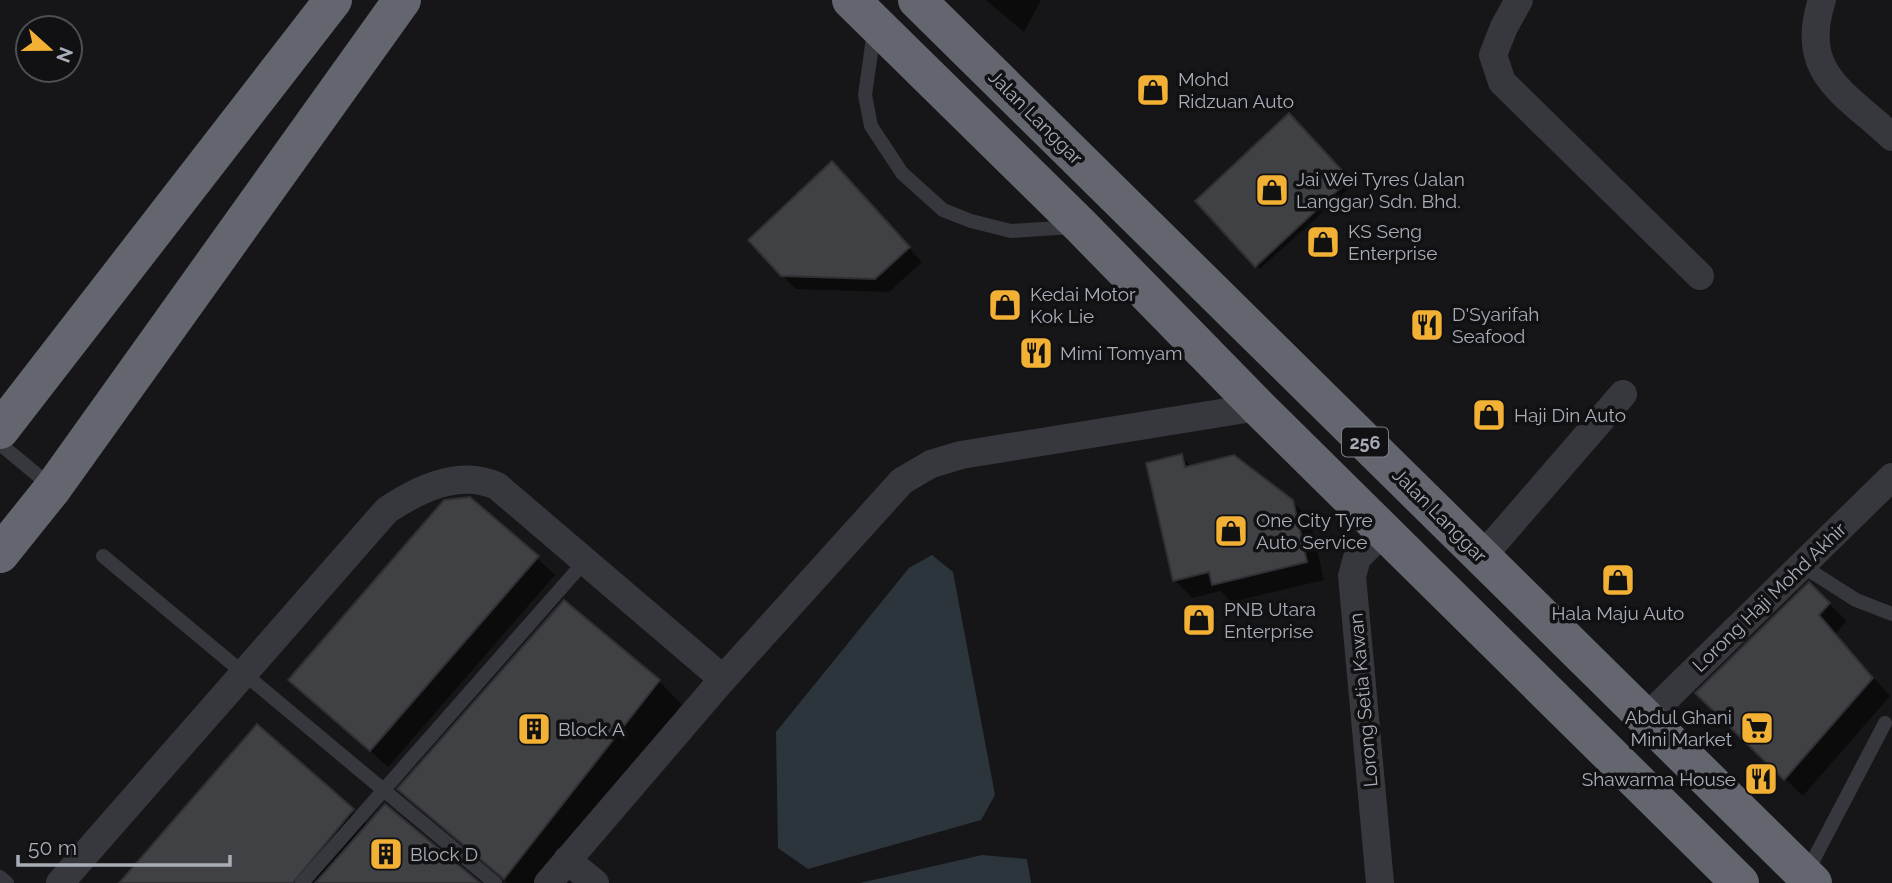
<svg xmlns="http://www.w3.org/2000/svg" width="1892" height="883" viewBox="0 0 1892 883" font-family="Raleway,sans-serif">
  <style>
    .water { fill: #2c353c }
    .shadow { fill: #0007 }
    .building { fill: #404145; stroke: #303034; stroke-width: 2 }
    .lines { fill: none; stroke-linecap: round; stroke-linejoin: round }
    .lane { stroke: #37383d; stroke-width: 14 }
    .street { stroke: #37383d; stroke-width: 28 }
    .highway { stroke: #63666e; stroke-width: 38 }
    .labels { text-anchor: middle; dominant-baseline: central; stroke-width: 7; stroke-linejoin: round; paint-order: stroke }
    .shield { fill: #111113; stroke: #7b7e86; stroke-width: 2 }
    .shield-label { font-size: 18px; font-weight: bold; fill: #a8adb8 }
    .poi-label { font-size: 19px; fill: #a8adb8; stroke: #111113; text-anchor: start }
    .street-label { font-size: 19px; fill: #a8adb8; stroke: #111113 }
  </style>
  <rect width="100%" height="100%" fill="#161618"/>
  <g class="water">
    <path d="M932,555l21,17 42,223 -14,25 -173,49 -30,-21 -2,-116 133,-164z"/>
    <path d="M982,855l45,4 4,24h-171z"/>
  </g>
  <g class="shadow">
    <path d="M986,0h55l-17,32z"/>
    <path d="M1289,116l64,69 -93,84 -63,-68z"/>
    <path d="M845,177l77,85 -33,30 -93,-3 -14,-14z"/>
    <path d="M1181,456l11,11 100,34 18,18 14,61 -93,22 -10,-11 -29,7 -17,-18z"/>
    <path d="M537,558l18,17 -167,192 -97,-87z"/>
    <path d="M1809,584l38,37 -12,13 55,62 -87,100 -105,-103z"/>
    <path d="M659,681l23,24 -139,178h-35l-108,-94z"/>
    <path d="M257,726l111,99 109,58h-356z"/>
  </g>
  <g class="building">
    <path d="M1289,113l61,66 -95,88 -60,-66z"/>
    <path d="M832,161l78,86 -35,32 -94,-3 -33,-36z"/>
    <path d="M1182,454l3,13 49,-12 59,45 14,62 -95,23 -3,-13 -36,9 -27,-118z"/>
    <path d="M470,497l69,59 -169,195 -82,-71 156,-180z"/>
    <path d="M1809,582l21,21 -11,12 54,63 -89,102 -89,-87z"/>
    <path d="M564,600l96,80 -156,199 -107,-90z"/>
    <path d="M257,724l97,85 -61,74h-174z"/>
    <path d="M385,804l95,79h-165z"/>
  </g>
  <g class="lines">
    <g class="lane">
      <path d="M874,31l-9,64 6,31 31,47 41,37 28,11 40,10 61,-4"/>
      <path d="M0,444l53,44"/>
      <path d="M103,556l392,327"/>
      <path d="M1801,565l55,35 36,14"/>
      <path d="M1806,874l79,-151"/>
      <path d="M0,877l7,6"/>
      <path d="M302,883l283,-322"/>
    </g>
    <g class="street">
      <path d="M1519,0l-15,27 -11,28 9,27 198,194"/>
      <path d="M1822,0c-24,73 22,92 70,137"/>
      <path d="M1482,557l141,-163"/>
      <path d="M1646,718l246,-241"/>
      <path d="M567,860l28,23"/>
      <path d="M60,883l327,-373c32,-21 72,-41 110,-24l226,193"/>
      <path d="M548,883l175,-204 179,-198 29,-17 30,-9 297,-48"/>
      <path d="M1380,883l-28,-307 5,-18 28,-28"/>
    </g>
    <g class="highway">
      <path d="M851,0l230,226 177,181 482,476"/>
      <path d="M917,0l896,883"/>
      <path d="M0,430l333,-430"/>
      <path d="M0,554l53,-66 349,-488"/>
    </g>
  </g>
  <defs>
    <symbol id="shop-square" viewBox="-11 -11 22 22"><rect x="-9" y="-9" width="18" height="18" rx="4" fill="#f2b134" stroke="#111113"/><path d="M-5-2.5h2.3a2.7 3.5 0 0 1 5.4 0H5L5.5 6h-11ZM-1.5-2.5h3a1.5 2.3 0 0 0-3 0Z" fill="#111"/></symbol>
    <symbol id="restaurant-square" viewBox="-11 -11 22 22"><rect x="-9" y="-9" width="18" height="18" rx="4" fill="#f2b134" stroke="#111113"/><path d="M-5-6h1v4h1v-4h1v4h1v-4h1v5L-1.5 .5V6h-2V.5L-5-1ZM5-6V6H3V1.5H1.5Q1.5-4 5-6Z" fill="#111"/></symbol>
    <symbol id="supermarket-square" viewBox="-11 -11 22 22"><rect x="-9" y="-9" width="18" height="18" rx="4" fill="#f2b134" stroke="#111113"/><path d="M-6-5.5h2.5l.6 2H6L4.5 2H-2.5L-4.4-4H-6ZM-1.5 3.2a1.3 1.3 0 1 0 .1 0ZM3 3.2a1.3 1.3 0 1 0 .1 0Z" fill="#111"/></symbol>
    <symbol id="building-square" viewBox="-11 -11 22 22"><rect x="-9" y="-9" width="18" height="18" rx="4" fill="#f2b134" stroke="#111113"/><path d="M-4-6H4V6H1V3H-1V6H-4ZM-2.5-4.3h1.7v1.8h-1.7ZM.8-4.3h1.7v1.8H.8ZM-2.5-1h1.7V.8h-1.7ZM.8-1h1.7V.8H.8Z" fill="#111"/></symbol>
  </defs>
  <g fill-rule="evenodd">
    <use href="#shop-square" x="1134" y="71" width="38" height="38"/>
    <use href="#shop-square" x="1253" y="171" width="38" height="38"/>
    <use href="#shop-square" x="1304" y="223" width="38" height="38"/>
    <use href="#shop-square" x="986" y="286" width="38" height="38"/>
    <use href="#restaurant-square" x="1408" y="306" width="38" height="38"/>
    <use href="#restaurant-square" x="1017" y="334" width="38" height="38"/>
    <use href="#shop-square" x="1470" y="396" width="38" height="38"/>
    <use href="#shop-square" x="1212" y="512" width="38" height="38"/>
    <use href="#shop-square" x="1599" y="561" width="38" height="38"/>
    <use href="#shop-square" x="1180" y="601" width="38" height="38"/>
    <use href="#supermarket-square" x="1738" y="709" width="38" height="38"/>
    <use href="#building-square" x="515" y="710" width="38" height="38"/>
    <use href="#restaurant-square" x="1742" y="760" width="38" height="38"/>
    <use href="#building-square" x="367" y="835" width="38" height="38"/>
  </g>
  <g class="labels">
    <rect class="shield" x="1342" y="427.5" width="46" height="29" rx="5"/>
    <g class="shield-label">
      <text x="1365" y="442">256</text>
    </g>
    <g class="poi-label">
      <text x="1178" y="79">Mohd<tspan x="1178" dy="22">Ridzuan Auto</tspan></text>
      <text x="1296" y="179">Jai Wei Tyres (Jalan<tspan x="1296" dy="22">Langgar) Sdn. Bhd.</tspan></text>
      <text x="1348" y="231">KS Seng<tspan x="1348" dy="22">Enterprise</tspan></text>
      <text x="1030" y="294">Kedai Motor<tspan x="1030" dy="22">Kok Lie</tspan></text>
      <text x="1452" y="314">D'Syarifah<tspan x="1452" dy="22">Seafood</tspan></text>
      <text x="1060" y="353">Mimi Tomyam</text>
      <text x="1514" y="415">Haji Din Auto</text>
      <text x="1256" y="520">One City Tyre<tspan x="1256" dy="22">Auto Service</tspan></text>
      <text x="1224" y="609">PNB Utara<tspan x="1224" dy="22">Enterprise</tspan></text>
      <text x="1618" y="613" text-anchor="middle">Hala Maju Auto</text>
      <text x="1732" y="717" text-anchor="end">Abdul Ghani<tspan x="1732" dy="22">Mini Market</tspan></text>
      <text x="558" y="729">Block A</text>
      <text x="1736" y="779" text-anchor="end">Shawarma House</text>
      <text x="410" y="854">Block D</text>
    </g>
    <g class="street-label">
      <text transform="translate(1036 117) rotate(45)">Jalan Langgar</text>
      <text transform="translate(1440 515) rotate(45)">Jalan Langgar</text>
      <text transform="translate(1769 597) rotate(-44)">Lorong Haji Mohd Akhir</text>
      <text transform="translate(1363 700) rotate(-95)">Lorong Setia Kawan</text>
    </g>
  </g>
  <g transform="translate(49 49) rotate(111)"><circle r="33" fill="#111113" stroke="#4d4f55" stroke-width="2"/>
  <path d="M0-5L12 26L0 18L-12 26Z" fill="#f2b134"/>
  <text y="-10" font-size="19" font-weight="bold" text-anchor="middle" fill="#a8adb8">N</text>
  </g>
  <path d="M18 855v10h212v-10" fill="none" stroke="#a8adb8" stroke-width="3.5"/>
  <text x="28" y="855" font-size="21" fill="#a8adb8" stroke="#111113" stroke-width="5" paint-order="stroke">50 m</text>
</svg>
